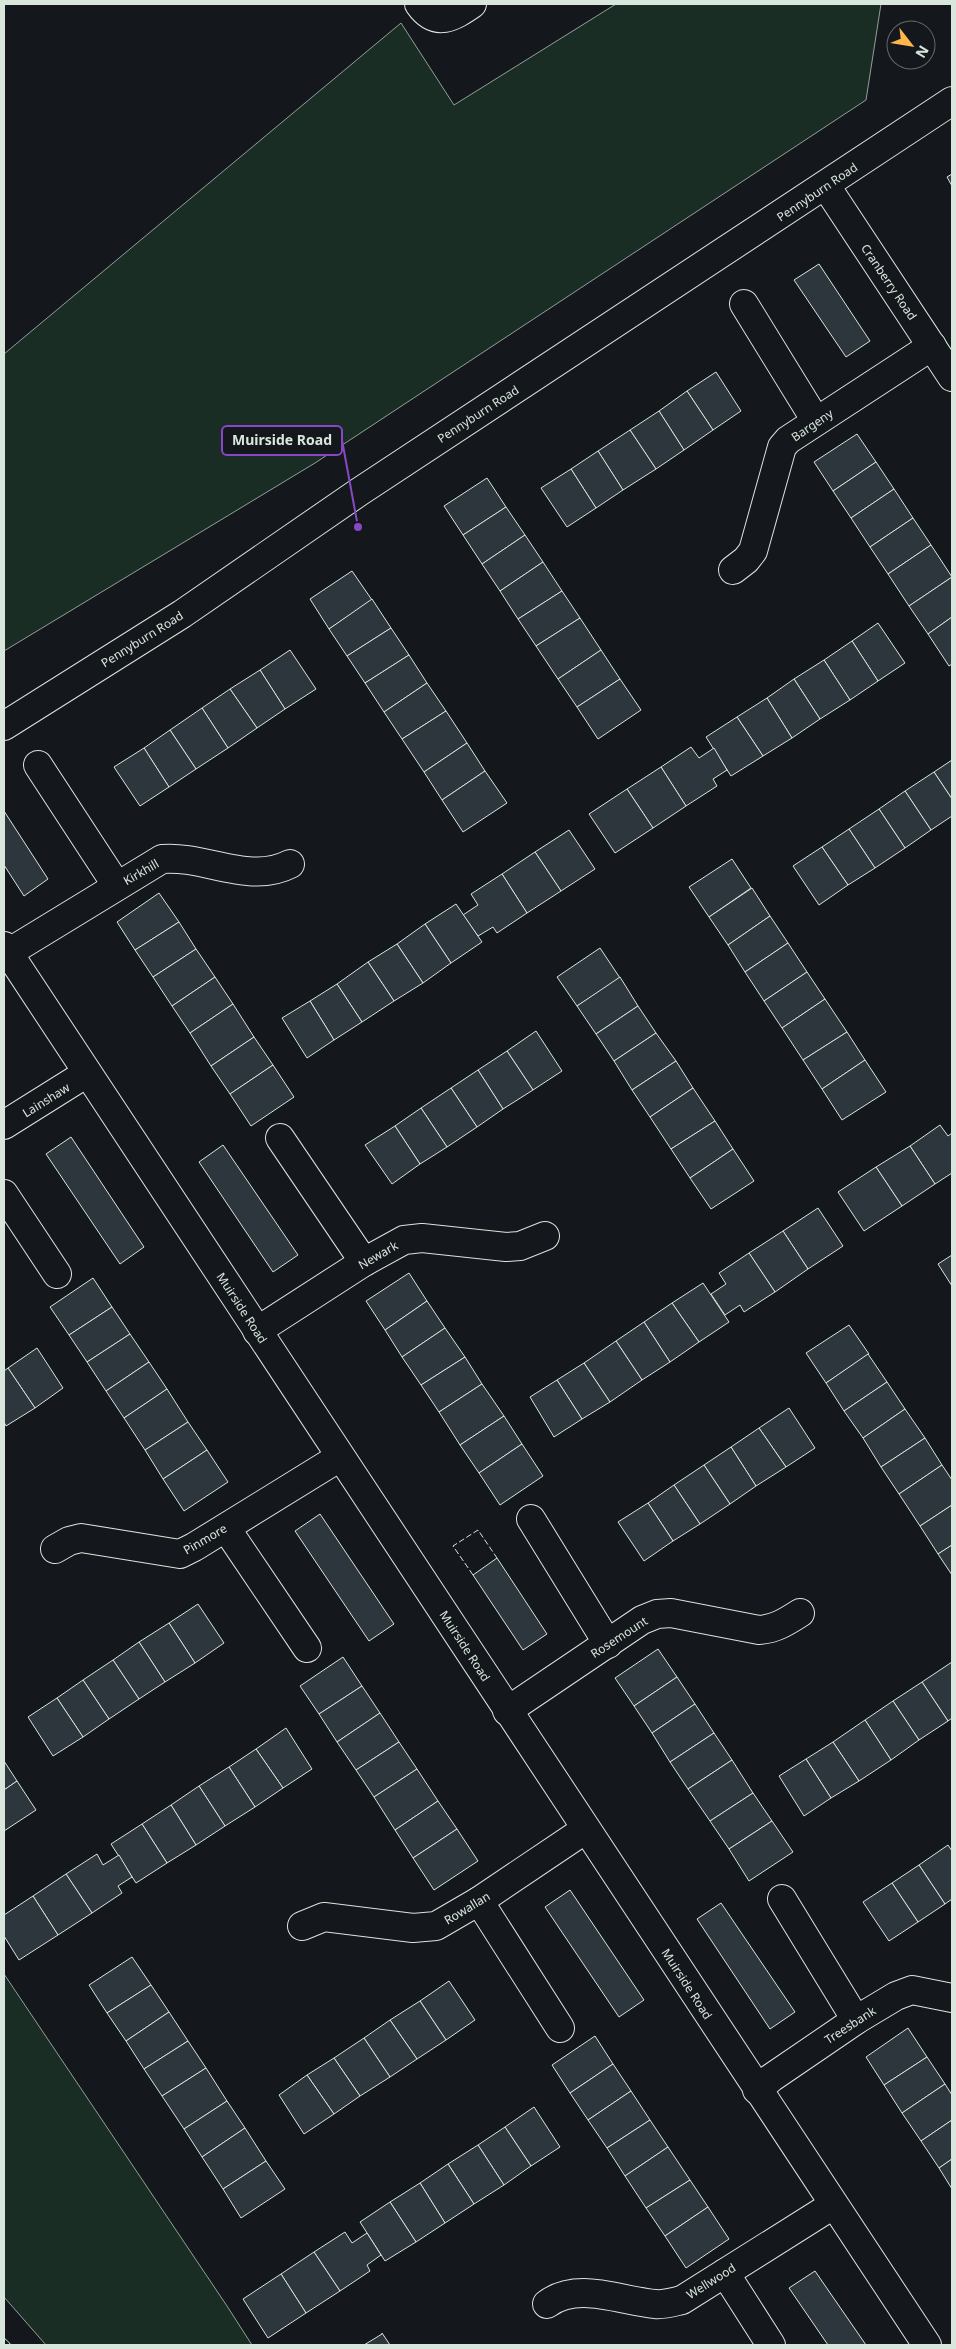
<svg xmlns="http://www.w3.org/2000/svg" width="956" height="2349" viewBox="0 0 956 2349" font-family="'Noto Sans',sans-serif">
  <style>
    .green { fill: #1a2d24; stroke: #939e99 }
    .building { fill: #2c363c; stroke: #d8e6dc }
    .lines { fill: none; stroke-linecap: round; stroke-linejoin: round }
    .minor-casing { stroke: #d8e6dc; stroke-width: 30 }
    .minor { stroke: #14181c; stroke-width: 28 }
    .rail-casing { stroke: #d8e6dc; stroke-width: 5.5 }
    .rail { stroke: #14181c; stroke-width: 4; stroke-dasharray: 11; stroke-linecap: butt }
    .fence { stroke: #d8e6dc; stroke-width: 1; stroke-dasharray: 6 2.5; stroke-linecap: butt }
    .labels { text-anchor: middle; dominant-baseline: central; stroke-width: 4; stroke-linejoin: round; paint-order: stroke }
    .street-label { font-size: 12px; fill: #d8e6dc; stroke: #14181c }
    .leader { fill: none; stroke: #8948c3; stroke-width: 2 }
    .callout-dot { fill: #8948c3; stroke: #14181c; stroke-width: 2 }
    .callout { fill: #14181c; stroke: #8948c3; stroke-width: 2 }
    .callout-label { font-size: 14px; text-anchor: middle; font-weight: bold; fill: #d8e6dc }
  </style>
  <rect width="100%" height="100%" fill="#14181c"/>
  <g class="green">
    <path d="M616,4h265l-15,96 -551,363 -311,188v-297l397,-331 53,82z"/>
    <path d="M4,1974l223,332 25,39h-206l-42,-48z"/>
  </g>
  <g class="building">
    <path d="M952,174v12l-5,-9z"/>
    <path d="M819,264l51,77 -24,16 -52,-77z"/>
    <path d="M716,372l25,39 -28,19 -26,-39z"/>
    <path d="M687,391l26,39 -29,20 -25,-39z"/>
    <path d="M659,411l25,39 -28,19 -26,-39z"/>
    <path d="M630,430l26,39 -33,21 -25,-39z"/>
    <path d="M857,434l19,28 -43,29 -19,-29z"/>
    <path d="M598,451l25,39 -27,18 -25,-39z"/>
    <path d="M876,462l18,27 -43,29 -18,-27z"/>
    <path d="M571,469l25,39 -29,19 -26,-39z"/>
    <path d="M487,478l19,29 -43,28 -19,-29z"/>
    <path d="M894,489l19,29 -43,29 -19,-29z"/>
    <path d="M506,507l19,28 -43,29 -19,-29z"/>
    <path d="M913,518l18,27 -43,29 -18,-27z"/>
    <path d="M525,535l18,27 -43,29 -18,-27z"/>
    <path d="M931,545l21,32 -43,29 -21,-32z"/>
    <path d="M543,562l19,29 -44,28 -18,-28z"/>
    <path d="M352,571l20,29 -43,29 -19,-30z"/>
    <path d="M952,577v40l-24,17 -19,-28z"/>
    <path d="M562,591l18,27 -44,28 -18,-27z"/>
    <path d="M372,599l19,29 -44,28 -18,-27z"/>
    <path d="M952,617v47l-3,2 -21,-32z"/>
    <path d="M580,618l21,32 -43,29 -22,-33z"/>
    <path d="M878,623l27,40 -27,18 -26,-40z"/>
    <path d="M391,628l18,27 -44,28 -18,-27z"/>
    <path d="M852,641l26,40 -28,19 -26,-40z"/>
    <path d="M290,650l26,39 -31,20 -25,-39z"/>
    <path d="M601,650l19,29 -43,28 -19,-28z"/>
    <path d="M409,655l18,28 -43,29 -19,-29z"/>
    <path d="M824,660l26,40 -30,19 -26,-40z"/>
    <path d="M260,670l25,39 -28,19 -27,-39z"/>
    <path d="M620,679l21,31 -43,29 -21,-32z"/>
    <path d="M794,679l26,40 -28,19 -25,-40z"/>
    <path d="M427,683l19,28 -44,28 -18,-27z"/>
    <path d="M230,689l27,39 -29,20 -26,-40z"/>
    <path d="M767,698l25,40 -29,18 -26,-39z"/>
    <path d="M202,708l26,40 -32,21 -26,-39z"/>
    <path d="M446,711l21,32 -43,29 -22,-33z"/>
    <path d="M737,717l26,39 -32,20 -25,-39z"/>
    <path d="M170,730l26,39 -27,18 -25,-39z"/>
    <path d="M467,743l18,28 -43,29 -18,-28z"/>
    <path d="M691,747l8,11 15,-10 13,22 -14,9 4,7 -31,20 -25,-39z"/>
    <path d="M144,748l25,39 -29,19 -26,-39z"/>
    <path d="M952,760v39l-18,-27z"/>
    <path d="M661,767l25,39 -33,22 -26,-39z"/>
    <path d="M485,771l22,32 -44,29 -21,-32z"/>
    <path d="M934,772l18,27v17l-21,14 -26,-39z"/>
    <path d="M627,789l26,39 -38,25 -26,-39z"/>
    <path d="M905,791l26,39 -26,18 -26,-39z"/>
    <path d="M879,809l26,39 -30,20 -26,-39z"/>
    <path d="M4,811l44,68 -24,17 -20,-31z"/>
    <path d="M849,829l26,39 -27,17 -26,-38z"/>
    <path d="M569,830l26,39 -34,22 -26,-39z"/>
    <path d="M822,847l26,38 -29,20 -26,-39z"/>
    <path d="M535,852l26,39 -34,22 -25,-39z"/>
    <path d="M732,859l19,29 -42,29 -20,-30z"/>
    <path d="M502,874l25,39 -30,20 -4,-6 -15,9 -15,-21 15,-10 -7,-11z"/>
    <path d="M752,888l18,28 -42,29 -19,-28z"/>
    <path d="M159,893l20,29 -44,28 -18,-28z"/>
    <path d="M456,904l26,38 -31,21 -26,-39z"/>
    <path d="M770,916l18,27 -43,29 -17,-27z"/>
    <path d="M179,922l17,27 -43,28 -18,-27z"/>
    <path d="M425,924l26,39 -28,20 -26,-39z"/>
    <path d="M788,943l19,29 -43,29 -19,-29z"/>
    <path d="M397,944l26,39 -29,18 -26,-39z"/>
    <path d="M600,948l20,30 -43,28 -20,-29z"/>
    <path d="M196,949l19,28 -43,29 -19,-29z"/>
    <path d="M368,962l26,39 -32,21 -25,-38z"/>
    <path d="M807,972l18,27 -43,29 -18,-27z"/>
    <path d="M215,977l18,27 -43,29 -18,-27z"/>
    <path d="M620,977l18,29 -42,28 -19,-28z"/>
    <path d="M337,984l25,38 -28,18 -24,-39z"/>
    <path d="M825,999l22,33 -44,28 -21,-32z"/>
    <path d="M310,1001l24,39 -27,18 -25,-40z"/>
    <path d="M233,1004l21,33 -43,29 -21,-33z"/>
    <path d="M638,1006l18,27 -42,28 -18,-27z"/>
    <path d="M536,1031l26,40 -29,19 -26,-39z"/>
    <path d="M847,1032l18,28 -43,29 -19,-29z"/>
    <path d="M656,1033l20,28 -44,29 -18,-29z"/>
    <path d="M254,1037l19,28 -43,29 -19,-28z"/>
    <path d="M507,1051l26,39 -30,19 -25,-39z"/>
    <path d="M865,1060l21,32 -44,28 -20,-31z"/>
    <path d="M676,1061l17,27 -43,29 -18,-27z"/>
    <path d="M273,1065l21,32 -43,29 -21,-32z"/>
    <path d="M478,1070l25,39 -26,18 -26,-39z"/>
    <path d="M451,1088l26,39 -30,20 -26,-39z"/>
    <path d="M693,1088l22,33 -44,28 -21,-32z"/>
    <path d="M421,1108l26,39 -27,17 -25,-38z"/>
    <path d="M715,1121l18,28 -43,29 -19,-29z"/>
    <path d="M940,1125l8,11 4,-3v40l-17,11 -25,-38z"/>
    <path d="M395,1126l25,38 -28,20 -27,-39z"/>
    <path d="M71,1137l73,110 -24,17 -74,-110z"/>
    <path d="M223,1145l75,110 -25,17 -74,-110z"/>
    <path d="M910,1146l25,38 -33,22 -26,-39z"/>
    <path d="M733,1149l21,32 -43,28 -21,-31z"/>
    <path d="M876,1167l26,39 -38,25 -26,-39z"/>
    <path d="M818,1208l25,38 -35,23 -25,-38z"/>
    <path d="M783,1231l25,38 -33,23 -26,-39z"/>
    <path d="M749,1253l26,39 -31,20 -4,-7 -15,10 -14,-21 15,-10 -7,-11z"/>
    <path d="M952,1255v31l-14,-22z"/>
    <path d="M409,1273l18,28 -42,29 -19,-29z"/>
    <path d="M93,1278l19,29 -43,28 -19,-28z"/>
    <path d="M703,1283l26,39 -30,20 -27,-39z"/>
    <path d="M427,1301l18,27 -43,29 -17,-27z"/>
    <path d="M672,1303l27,39 -29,20 -26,-40z"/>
    <path d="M112,1307l18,27 -43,28 -18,-27z"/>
    <path d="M644,1322l26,40 -28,18 -26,-39z"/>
    <path d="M849,1325l20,29 -43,29 -20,-30z"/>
    <path d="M445,1328l20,29 -44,28 -19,-28z"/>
    <path d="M130,1334l19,28 -43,29 -19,-29z"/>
    <path d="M616,1341l26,39 -32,22 -26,-39z"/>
    <path d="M37,1348l26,40 -28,20 -27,-40z"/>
    <path d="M868,1354l19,28 -43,29 -18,-28z"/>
    <path d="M465,1357l17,27 -43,28 -18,-27z"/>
    <path d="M149,1362l18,27 -43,29 -18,-27z"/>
    <path d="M584,1363l26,39 -28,17 -25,-39z"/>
    <path d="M8,1368l27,40 -29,18 -2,-4v-51z"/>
    <path d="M557,1380l25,39 -28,18 -24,-40z"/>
    <path d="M887,1382l18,27 -42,29 -19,-27z"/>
    <path d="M482,1384l22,32 -44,29 -21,-33z"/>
    <path d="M167,1389l21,33 -43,28 -21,-32z"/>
    <path d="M789,1408l26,40 -29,19 -27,-39z"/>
    <path d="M905,1409l20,29 -44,29 -18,-29z"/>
    <path d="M504,1416l18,28 -43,29 -19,-28z"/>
    <path d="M188,1422l19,28 -44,29 -18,-29z"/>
    <path d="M759,1428l27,39 -30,19 -25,-39z"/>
    <path d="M925,1438l17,27 -43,29 -18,-27z"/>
    <path d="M522,1444l21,32 -43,29 -21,-32z"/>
    <path d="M731,1447l25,39 -26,18 -26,-39z"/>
    <path d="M207,1450l21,32 -44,29 -21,-32z"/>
    <path d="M704,1465l26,39 -30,20 -26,-39z"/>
    <path d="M942,1465l10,15v25l-32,21 -21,-32z"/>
    <path d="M674,1485l26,39 -27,17 -25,-38z"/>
    <path d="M648,1503l25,38 -29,20 -26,-39z"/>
    <path d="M952,1505v40l-14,9 -18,-28z"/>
    <path d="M320,1514l74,110 -25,17 -74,-110z"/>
    <path d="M952,1545v30l-14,-21z"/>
    <path d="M497,1558l50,76 -24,16 -50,-75z"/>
    <path d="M198,1604l26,39 -29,20 -26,-40z"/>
    <path d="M169,1623l26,40 -30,19 -26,-40z"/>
    <path d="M139,1642l26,40 -26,17 -26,-39z"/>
    <path d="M658,1649l19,28 -43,29 -19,-28z"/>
    <path d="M343,1657l19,29 -43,28 -19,-28z"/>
    <path d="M113,1660l26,39 -30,20 -26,-39z"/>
    <path d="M952,1662v56l-4,3 -26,-39z"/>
    <path d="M677,1677l18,27 -43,29 -18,-27z"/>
    <path d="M83,1680l26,39 -26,18 -26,-39z"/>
    <path d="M922,1682l26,39 -29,19 -26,-39z"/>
    <path d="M362,1686l18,27 -43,29 -18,-28z"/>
    <path d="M57,1698l26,39 -30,19 -25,-39z"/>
    <path d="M893,1701l26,39 -28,20 -26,-40z"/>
    <path d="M695,1704l19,29 -44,29 -18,-29z"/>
    <path d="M380,1713l19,29 -43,28 -19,-28z"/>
    <path d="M865,1720l26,40 -32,21 -26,-39z"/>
    <path d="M286,1728l26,41 -29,19 -27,-39z"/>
    <path d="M714,1733l18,27 -44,29 -18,-27z"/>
    <path d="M399,1742l18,27 -43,28 -18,-27z"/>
    <path d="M833,1742l26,39 -28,17 -25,-39z"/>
    <path d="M256,1749l27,39 -28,19 -26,-40z"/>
    <path d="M806,1759l25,39 -27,18 -25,-40z"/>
    <path d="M732,1760l21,33 -43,28 -22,-32z"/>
    <path d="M4,1761l13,20 -13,9z"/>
    <path d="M229,1767l26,40 -30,19 -26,-40z"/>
    <path d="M417,1769l21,32 -43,29 -21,-33z"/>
    <path d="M17,1781l19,29 -32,21v-41z"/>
    <path d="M199,1786l26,40 -29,19 -25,-40z"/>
    <path d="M753,1793l19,28 -43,28 -19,-28z"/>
    <path d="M438,1801l19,28 -44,29 -18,-28z"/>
    <path d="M171,1805l25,40 -29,18 -25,-39z"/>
    <path d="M772,1821l21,31 -44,29 -20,-32z"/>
    <path d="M142,1824l25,39 -31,20 -25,-39z"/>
    <path d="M457,1829l21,32 -44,29 -21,-32z"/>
    <path d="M948,1845l4,6v48l-7,5 -26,-39z"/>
    <path d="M97,1854l6,11 16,-10 13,22 -14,9 4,7 -30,20 -26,-39z"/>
    <path d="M919,1865l26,39 -27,18 -26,-39z"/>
    <path d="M66,1874l26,39 -34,22 -25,-39z"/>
    <path d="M892,1883l26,39 -29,19 -26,-39z"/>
    <path d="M570,1890l74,110 -25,17 -74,-110z"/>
    <path d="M33,1896l25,39 -39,25 -15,-24v-21z"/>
    <path d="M721,1903l74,109 -25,17 -73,-110z"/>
    <path d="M132,1957l19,28 -44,28 -18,-28z"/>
    <path d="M449,1981l26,39 -29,20 -26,-39z"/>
    <path d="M151,1985l18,27 -43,29 -19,-28z"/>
    <path d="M420,2001l26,39 -29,19 -27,-39z"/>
    <path d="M169,2012l19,29 -44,28 -18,-28z"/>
    <path d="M390,2020l27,39 -27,18 -26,-39z"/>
    <path d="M908,2028l19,29 -43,28 -18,-28z"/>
    <path d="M595,2036l18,28 -43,29 -18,-28z"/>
    <path d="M364,2038l26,39 -30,19 -26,-38z"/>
    <path d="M188,2041l18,27 -44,28 -18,-27z"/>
    <path d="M927,2057l18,27 -43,29 -18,-28z"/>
    <path d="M334,2058l26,38 -26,18 -27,-39z"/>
    <path d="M613,2064l18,27 -43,29 -18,-27z"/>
    <path d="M206,2068l21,33 -43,28 -22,-33z"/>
    <path d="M307,2075l27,39 -30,20 -25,-39z"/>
    <path d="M945,2084l7,11v25l-31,21 -19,-28z"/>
    <path d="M631,2091l19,29 -43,28 -19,-28z"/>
    <path d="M227,2101l18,27 -43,29 -18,-28z"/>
    <path d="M534,2107l26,40 -29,19 -26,-39z"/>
    <path d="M650,2120l18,27 -43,29 -18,-28z"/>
    <path d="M952,2120v39l-13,9 -18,-27z"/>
    <path d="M505,2127l26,39 -27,19 -26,-40z"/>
    <path d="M245,2128l21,33 -43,28 -21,-32z"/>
    <path d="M478,2145l26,40 -30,19 -26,-40z"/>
    <path d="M668,2147l22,33 -44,28 -21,-32z"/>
    <path d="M952,2159v30l-13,-21z"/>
    <path d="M266,2161l19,28 -44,29 -18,-29z"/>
    <path d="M448,2164l26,40 -29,19 -25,-40z"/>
    <path d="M690,2180l18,27 -43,29 -19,-28z"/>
    <path d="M420,2183l25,40 -29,19 -26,-40z"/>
    <path d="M390,2202l26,40 -31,19 -25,-39z"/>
    <path d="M708,2207l21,32 -43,29 -21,-32z"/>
    <path d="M345,2232l7,11 15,-10 14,22 -14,10 3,6 -30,20 -26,-39z"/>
    <path d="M314,2252l26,39 -34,22 -25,-39z"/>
    <path d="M815,2271l51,74h-38l-39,-57z"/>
    <path d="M281,2274l25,39 -38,25 -25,-39z"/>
    <path d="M382,2333l8,12h-26l18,-11z"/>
  </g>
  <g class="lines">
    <defs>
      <g id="minor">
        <path d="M419,4c17,24 34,13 53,0"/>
        <path d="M826,186l126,191"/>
        <path d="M744,304l72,117"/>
        <path d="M733,570l13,-10 7,-9 29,-104 6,-7 144,-94"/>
        <path d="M4,726l178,-112 177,-122 593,-391"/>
        <path d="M38,765l79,121"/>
        <path d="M4,946l923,1399"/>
        <path d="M8,953l154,-94c42,-4 88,26 128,5"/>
        <path d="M4,1125l83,-52"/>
        <path d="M280,1138l84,124"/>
        <path d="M4,1194l53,80"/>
        <path d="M257,1331l107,-69 40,-22 18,-2 84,9 14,-1 25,-10"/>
        <path d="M531,1519l77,125"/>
        <path d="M226,1528l81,120"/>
        <path d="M55,1549l14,-8 12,-3 99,16 14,-7 146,-90"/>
        <path d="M507,1711l135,-91 15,-6 14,-1 88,17c16,-1 27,-8 41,-17"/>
        <path d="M782,1899l74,121"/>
        <path d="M479,1901l81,127"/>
        <path d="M302,1926l22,-9 89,11 23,-2 43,-25 107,-72"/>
        <path d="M757,2090l14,-12 85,-58 40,-24 16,-6 40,8"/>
        <path d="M725,2273l46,72"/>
        <path d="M547,2304c31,-23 73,-3 108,0 9,1 18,-2 27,-4l151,-95"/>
      </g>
    </defs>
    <use href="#minor" class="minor-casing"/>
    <use href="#minor" class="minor"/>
    <defs>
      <path id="rail" d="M4,2341l4,4"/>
    </defs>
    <use href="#rail" class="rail-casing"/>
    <use href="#rail" class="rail"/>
    <path class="fence" d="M473,1575l-20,-29 25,-16 19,28"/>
  </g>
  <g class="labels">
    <g class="street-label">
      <text transform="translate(817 192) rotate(-34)">Pennyburn Road</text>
      <text transform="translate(889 282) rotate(56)">Cranberry Road</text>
      <text transform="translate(478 414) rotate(-33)">Pennyburn Road</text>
      <text transform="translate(812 425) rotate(-34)">Bargeny</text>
      <text transform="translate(142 639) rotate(-32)">Pennyburn Road</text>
      <text transform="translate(141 872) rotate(-30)">Kirkhill</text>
      <text transform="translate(46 1100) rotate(-32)">Lainshaw</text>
      <text transform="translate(378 1255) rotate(-30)">Newark</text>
      <text transform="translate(242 1308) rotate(57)">Muirside Road</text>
      <text transform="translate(205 1539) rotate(-30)">Pinmore</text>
      <text transform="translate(619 1637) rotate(-33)">Rosemount</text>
      <text transform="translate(465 1646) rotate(57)">Muirside Road</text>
      <text transform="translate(467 1908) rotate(-31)">Rowallan</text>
      <text transform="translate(687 1984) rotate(57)">Muirside Road</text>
      <text transform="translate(850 2025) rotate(-33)">Treesbank</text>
      <text transform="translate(711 2281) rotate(-32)">Wellwood</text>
    </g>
  </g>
  <path class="leader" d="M358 527L342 440"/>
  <circle class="callout-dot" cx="358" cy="527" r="5"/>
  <rect class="callout" x="222" y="426" width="120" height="29" rx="5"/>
  <g class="callout-label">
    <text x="282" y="445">Muirside Road</text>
  </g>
  <rect width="956" height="2349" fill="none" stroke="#d8e6dc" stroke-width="10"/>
  <g transform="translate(911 45) rotate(121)"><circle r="24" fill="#14181c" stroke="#626a69"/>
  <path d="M0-4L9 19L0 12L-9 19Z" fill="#ffb74d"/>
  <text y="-8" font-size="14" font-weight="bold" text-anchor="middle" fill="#d8e6dc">N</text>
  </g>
</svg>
